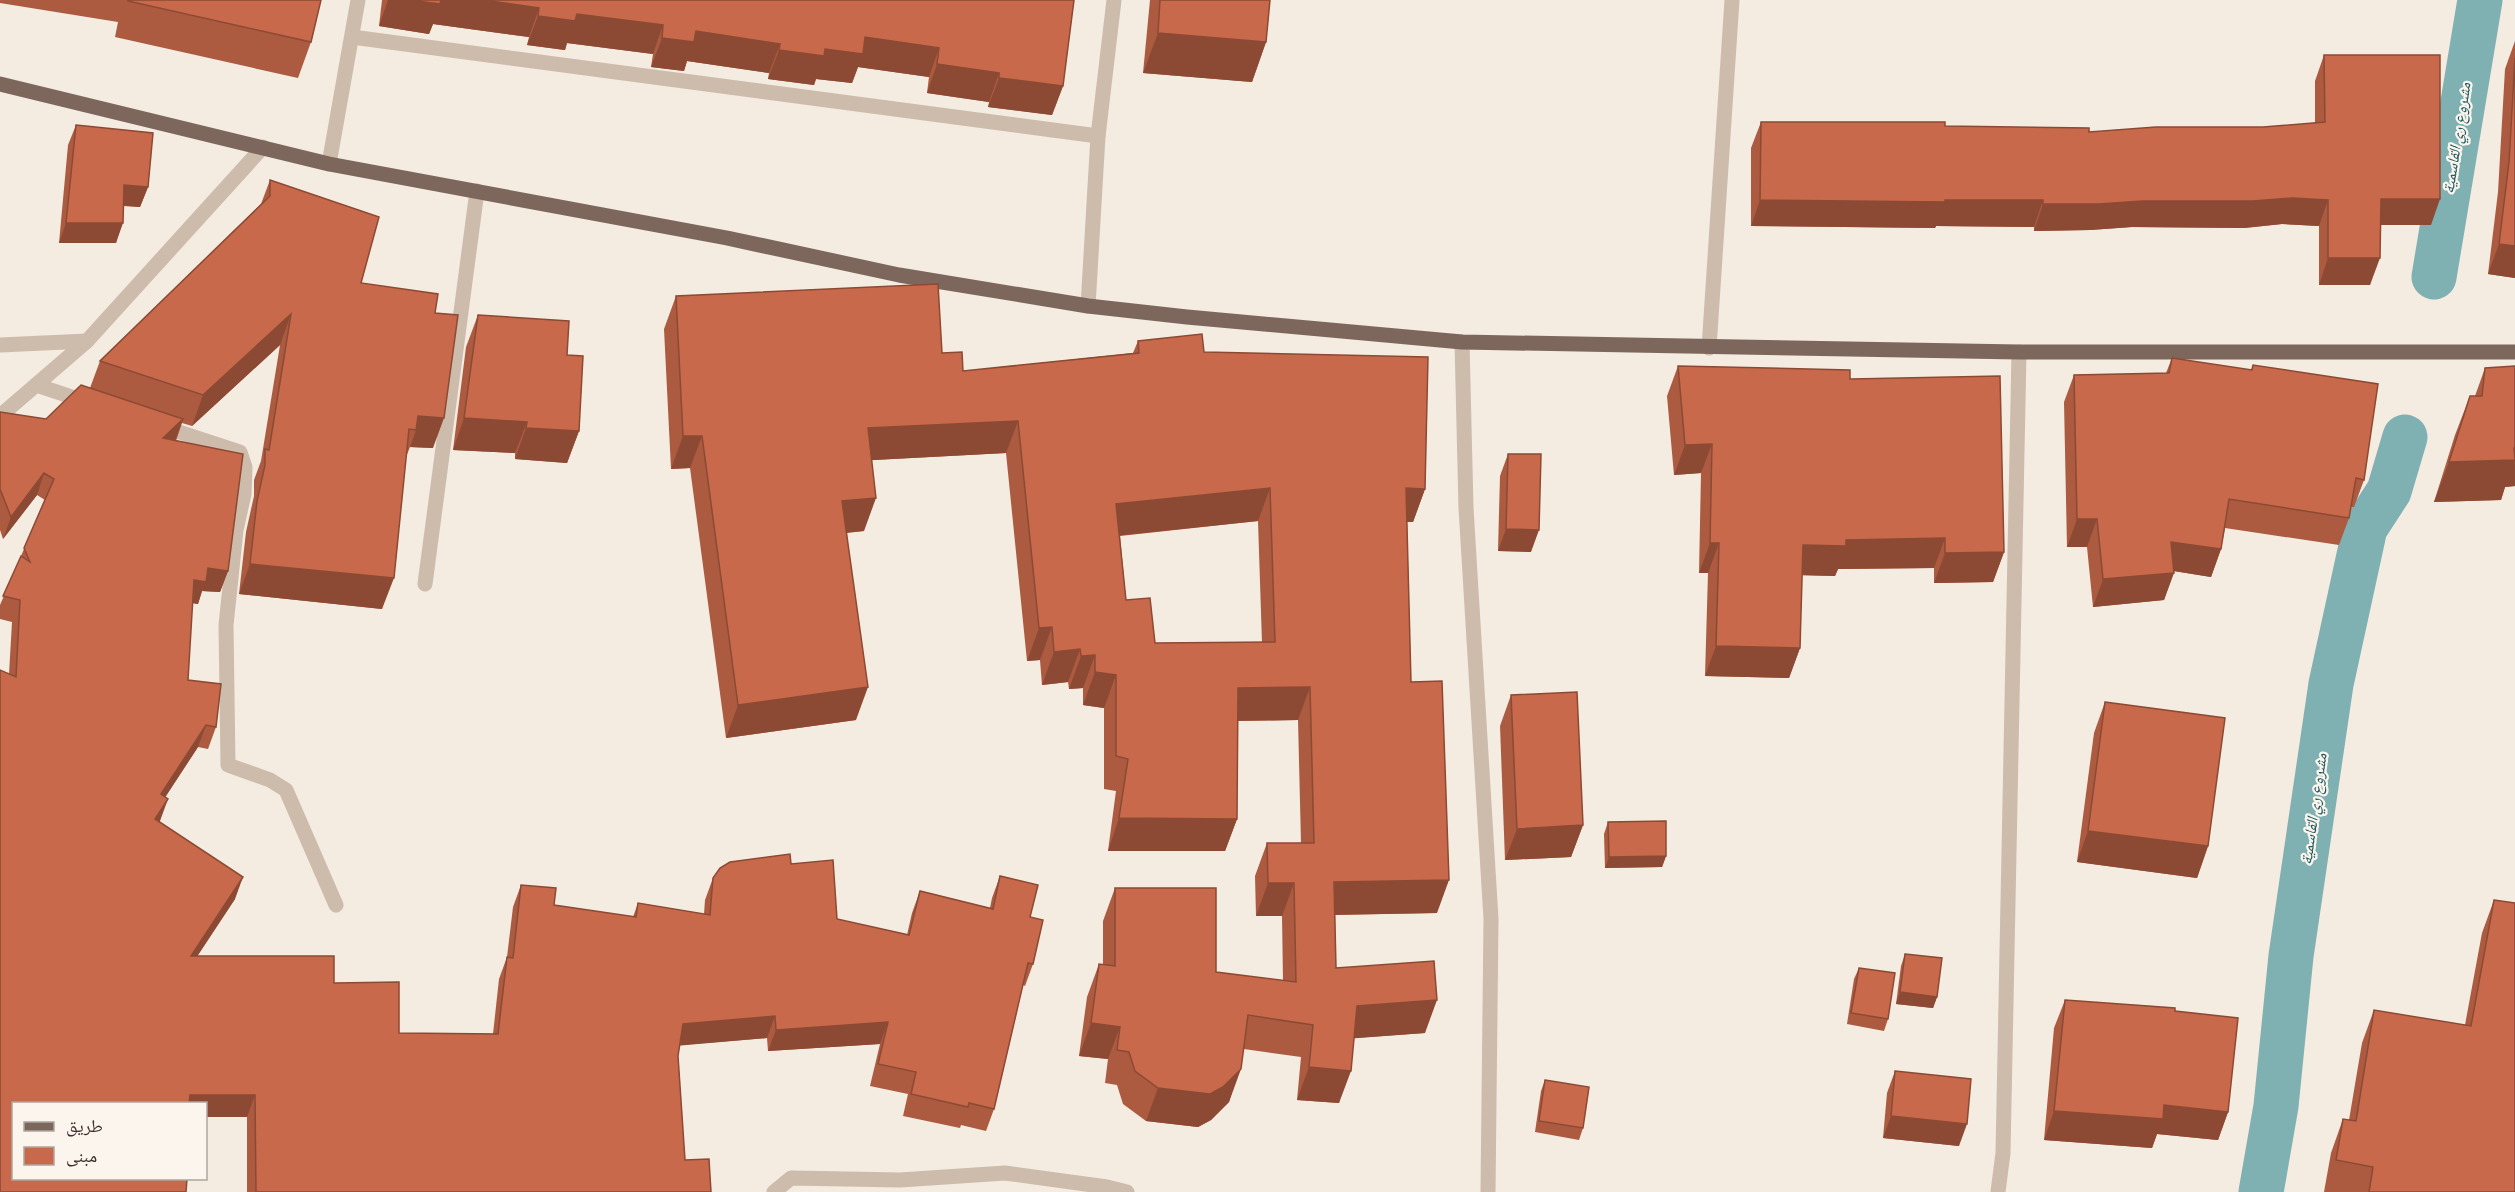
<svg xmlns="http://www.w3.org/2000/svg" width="2515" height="1192" viewBox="0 0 2515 1192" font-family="Signika,'Noto Naskh Arabic',sans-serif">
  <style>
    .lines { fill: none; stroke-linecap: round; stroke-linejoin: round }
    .canal { stroke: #7fb0b2; stroke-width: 45 }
    .lane { stroke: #cdbbac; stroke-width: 15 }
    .street { stroke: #cdbbac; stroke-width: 15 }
    .primary { stroke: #7d675c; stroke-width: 15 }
    .wall { fill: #ac5a40; fill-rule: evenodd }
    .shaded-wall { fill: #8c4a34 }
    .building { fill: #c8694b; stroke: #8c4a34; stroke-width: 1.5; fill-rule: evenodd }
    .labels { text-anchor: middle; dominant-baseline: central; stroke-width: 4.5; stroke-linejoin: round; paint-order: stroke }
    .water-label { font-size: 16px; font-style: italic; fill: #1f5a5e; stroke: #fbf5ee }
  </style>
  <rect width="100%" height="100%" fill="#f4ebe1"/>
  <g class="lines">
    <g class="canal">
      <path d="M2434,277l46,-277"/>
      <path d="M2261,1192l15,-86 15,-150 40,-272 34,-156 24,-37 16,-54"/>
    </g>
    <g class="lane">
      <path d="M425,584l52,-393"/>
      <path d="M1998,1192l5,-39 16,-801"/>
    </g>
    <g class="street">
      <path d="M352,37l746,99"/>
      <path d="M329,164l29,-164"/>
      <path d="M1088,306l10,-170 16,-136"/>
      <path d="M1462,342l4,166 25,411 -3,273"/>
      <path d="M0,345l87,-4"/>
      <path d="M1709,348l23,-348"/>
      <path d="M36,385l51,17"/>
      <path d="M0,416l87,-75 176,-194"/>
      <path d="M161,426l79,26 5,15 -1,27 -8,36 -10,95 2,140 42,15 16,10 50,115"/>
      <path d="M774,1192l17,-14 109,2 105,-7 102,14 20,5"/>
    </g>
    <path class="primary" d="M0,84l329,80 398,74 172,37 189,31 99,11 275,25 557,10h496"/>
  </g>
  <g class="wall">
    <path d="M0,0h321l-10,42 -13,36 -183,-41 3,-15 -118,-19z"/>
    <path d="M382,0h692l-11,86 -11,29 -64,-8 1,-5 -62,-9 2,-16 -71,-10 -6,16 -36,-4 -2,6 -46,-6 1,-6 -82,-12 -3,10 -33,-4 2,-13 -86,-11 -2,7 -38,-5 2,-8 -96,-13 -4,10 -50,-8z"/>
    <path d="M1150,0h120l-4,42 -14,40 -109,-9z"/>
    <path d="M2515,41v237l-27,-4 10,-82 7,-123z"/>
    <path d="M2324,55l107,170h-51l-10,60h-51v-59l-37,-2 -38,4 -112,-1 -42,3 -56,1v-4l-98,-1 -1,2 -184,-2v-78l10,-26 184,4 144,6 174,-5 52,-4v-42z"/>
    <path d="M76,125l72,62 -8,20 -17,-1 -7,37h-57l9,-98z"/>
    <path d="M270,180l91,103 74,30 -2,135 -23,-1 -4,10 -24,152 -143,-15 7,-62 8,-36v-16l7,-19 19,-116 -88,81 -10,-3 -6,18 52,130 -8,21 -18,-1 -4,13 -6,-1 -4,77 28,47 -8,22 -10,-2 -33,50 -6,25 76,77 -38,57 137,27 65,50 94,1 6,-55 8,-22 6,-50 8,-22 33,20 79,12 5,-14 66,11 1,-14 8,-22 78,-14 46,55 70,16 5,-22 8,-22 70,17 2,-10 8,-22 30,41 3,47 -8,22 -2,-1 -29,124 -8,22 -25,-6 -1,3 -57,-12 5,-22 -38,-8 10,-42 -112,7 -1,-13 -87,7 -2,11 7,104 26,32h-464v-75h-41v-13l-197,-430 3,-52 -12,-3v-14l45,-105 -8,-5 -34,44 -3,-9v-118l46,7 44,-31 10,-27 161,-157z"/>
    <path d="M676,296l266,57 21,18 170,-18 5,-12 66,11 221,137 -12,33h-6l4,160 26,231 -102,2 1,53 89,65 -71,5 -15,65 -42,-3 4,-43 -57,-8 -15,53 -18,18 -13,7 -52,-6 -23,-17 -6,-19 -12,-2 3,-24 -29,-3 8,-59 12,-33 4,1v-44l12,-33 101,84 67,9 -1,-65h-26l-1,-40 12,-33h34l-3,-123 -61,1v98l-12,32h-117l8,-60 -12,-2v-81l-21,-3v-17l-14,1 -1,-7 -26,3 -2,-25 -13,1 -21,-208 -134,7 -8,71 -17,2 9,187 -130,18 -36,-270 -19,1 -7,-140zM1258,521l4,122h-107l-29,-43 -6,-64z"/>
    <path d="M478,315l89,40 12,76 -12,32 -52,-4v-6l-62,-3 13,-103z"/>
    <path d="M2172,358l79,12 2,-5 111,115 -10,27h-3l-2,11 -10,27 -114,-17 -4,21 -10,28 -37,-6 -10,29 -71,7 -6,-60h-20l-3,-145 10,-27 92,-2z"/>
    <path d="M1678,366l172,13 154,173 -11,30 -59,1v-15l-96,1 -3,7 -33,-1 -2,73 -11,30 -84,-2 3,-103h-9l2,-100 -27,2 -7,-79z"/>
    <path d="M2515,366v120l-10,1 -4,13 -67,2 21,-67 15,-39h5l10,-28z"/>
    <path d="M1508,454l23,98 -33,-1 2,-75z"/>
    <path d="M1511,695l72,130 -12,32 -66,3 -5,-134z"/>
    <path d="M2105,702l103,144 -11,32 -120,-16 17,-129z"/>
    <path d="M1608,822l58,34 -4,11 -57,1 -1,-34z"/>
    <path d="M2494,900l21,292h-191l7,-39 12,-34 6,1 13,-77 12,-33 91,15 17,-92z"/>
    <path d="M1905,954l32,43 -4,11 -37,-4 5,-38z"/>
    <path d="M1859,968l29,51 -4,12 -37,-7 7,-45z"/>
    <path d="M2065,1000l110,11 53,101 -10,28 -61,-6 -5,14 -108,-8 10,-112z"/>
    <path d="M1895,1071l64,75 -76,-8 4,-45z"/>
    <path d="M1545,1080l38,48 -4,12 -44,-8 6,-41z"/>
  </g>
  <g class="shaded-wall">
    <path d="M388,0h95l56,8 -10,29 -96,-13 -4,10 -50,-8z"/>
    <path d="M577,14l86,11 -10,29 -86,-11 -2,7 -38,-5 11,-29z"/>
    <path d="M696,31l84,13 -11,29 -82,-12 -3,10 -33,-4 11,-29z"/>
    <path d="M1158,33l108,9 -14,40 -109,-9z"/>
    <path d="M865,37l74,11 -10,29 -71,-10 -6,16 -36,-4 -2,6 -46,-6 11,-29 46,-1z"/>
    <path d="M937,64l62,9 -10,29 -62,-9z"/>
    <path d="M999,78l64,8 -11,29 -64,-8z"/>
    <path d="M124,185l24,2 -8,20 -24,-2z"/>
    <path d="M2292,198l36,2 -9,26 -37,-2 -38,4 -112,-1 -42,3 -56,1 9,-27 99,-3z"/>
    <path d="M2381,199h59l-9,26h-60z"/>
    <path d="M1760,200h283l-9,27 -98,-1 -1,2 -184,-2z"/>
    <path d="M66,223h57l-7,20h-57z"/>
    <path d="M2499,244l16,2v32l-27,-4z"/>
    <path d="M2328,258h52l-10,27h-51z"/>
    <path d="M291,314l-11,31 -88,81 11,-31z"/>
    <path d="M418,416l26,2 -11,30 -23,-1 6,-17z"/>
    <path d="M464,418l63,4 -12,31 -62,-3z"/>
    <path d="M183,419l-8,22 -12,-3z"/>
    <path d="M1018,421l-12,32 -150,8 12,-33z"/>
    <path d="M526,428l53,3 -12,32 -52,-4z"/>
    <path d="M683,436h19l-12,32 -19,1z"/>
    <path d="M1712,444l-11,29 -27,2 11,-30z"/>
    <path d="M2515,447v39l-10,1 -4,13 -67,2 15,-40z"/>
    <path d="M44,473l-7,22 -34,44 8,-22z"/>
    <path d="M1270,488l-12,33 -154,16 12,-33z"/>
    <path d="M1406,488l19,1 -12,33 -19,-1z"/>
    <path d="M876,498l-12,33 -34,3 12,-33z"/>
    <path d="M2077,519h20l-10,28h-20z"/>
    <path d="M1506,529l33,1 -8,22 -33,-1z"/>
    <path d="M1945,538l-11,30 -96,1 -3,7 -43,-1 11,-30 43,-5z"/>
    <path d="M2171,542l50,7 -10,28 -50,-8z"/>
    <path d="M1710,543h9l-11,30h-9z"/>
    <path d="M2004,552l-11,30 -59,1 11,-30z"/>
    <path d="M250,564l144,14 -12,31 -143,-15z"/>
    <path d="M208,568l20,3 -8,21 -18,-1 -4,13 -12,-2 8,-22z"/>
    <path d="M2174,573l-10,27 -71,7 10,-28z"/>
    <path d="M1052,627l-12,33 -13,1 12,-33z"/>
    <path d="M1716,646l84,2 -11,30 -84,-2z"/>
    <path d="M1080,649l-12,33 -26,3 12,-33z"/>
    <path d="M1095,655l-12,33 -14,1 12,-33z"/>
    <path d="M1095,672l21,3 -12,33 -21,-3z"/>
    <path d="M868,687l-12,33 -130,18 12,-33z"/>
    <path d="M1310,687l-12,33 -72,1 12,-33z"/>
    <path d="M206,725l-8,22 -45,69 8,-22z"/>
    <path d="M168,799l-8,22 -13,20 8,-22z"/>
    <path d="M1119,818l118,1 -12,32h-117z"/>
    <path d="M1583,825l-12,32 -66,3 12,-31z"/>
    <path d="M2088,831l120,15 -11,32 -120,-16z"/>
    <path d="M1666,856l-4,11 -57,1 4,-11z"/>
    <path d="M243,877l-8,22 -52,79 8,-22z"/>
    <path d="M1449,880l-12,33 -115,2 12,-33z"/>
    <path d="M1268,883h26l-12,33h-26z"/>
    <path d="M1900,992l37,5 -4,11 -37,-4z"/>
    <path d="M1437,1000l-12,33 -80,6 12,-33z"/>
    <path d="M775,1016l-8,22 -92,8 8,-22z"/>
    <path d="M888,1022l-8,22 -112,7 8,-21z"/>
    <path d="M1091,1023l29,4 -12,32 -29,-3z"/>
    <path d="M1309,1067l42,4 -12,32 -42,-3z"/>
    <path d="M1241,1069l-12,33 -18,18 -13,7 -52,-6 12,-33z"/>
    <path d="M190,1095h65l-8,22h-41v-13h-19z"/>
    <path d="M2164,1105l64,7 -10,28 -61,-6 -5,14 -108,-8 10,-29z"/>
    <path d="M1891,1116l76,8 -8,22 -76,-8z"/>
  </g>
  <g class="building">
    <path d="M128,0h193l-10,42 -183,-41z"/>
    <path d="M409,0h32l-1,4z"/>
    <path d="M483,0h591l-11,86 -64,-8v-5l-62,-9 2,-16 -74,-11 -2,17 -38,-5 -1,7 -45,-6 1,-6 -84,-13 -2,11 -32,-4 1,-13 -86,-11 -2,7 -37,-5 1,-8z"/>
    <path d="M1160,0h110l-4,42 -108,-9z"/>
    <path d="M2324,55h116v144h-59l-1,59h-52v-58l-36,-2 -39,3h-111l-43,3h-56v-4h-98v2l-185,-2 1,-78h184v4l144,2v4l67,-5h107l62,-5z"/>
    <path d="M2515,58v188l-16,-2 10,-82z"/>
    <path d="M76,125l77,8 -5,54 -24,-2 -1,38h-57z"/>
    <path d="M270,180l109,37 -18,66 77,11 -3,19 23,2 -14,103 -26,-2 -2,14 -7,-1 -15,149 -144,-14 7,-63 8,-36v-16l4,1 22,-136 -88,81 -103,-34 170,-165z"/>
    <path d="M938,284l4,69 20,-1 1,19 176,-18 -1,-12 64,-7 2,18 224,5 -3,132 -19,-1 5,194 31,-1 7,199 -115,2 2,86 98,-7 3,39 -80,6 -6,65 -42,-4 4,-42 -65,-10 -7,54 -18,18 -13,7 -52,-6 -23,-17 -6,-19 -12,-2 3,-23 -29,-4 8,-59 16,2v-78h101v84l80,10 -2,-99h-26l-1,-40h47l-4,-156 -72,1 -1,131 -118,-1 9,-59 -12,-3v-81l-21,-3v-17l-14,1 -1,-7 -26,3 -2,-25 -13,1 -21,-207 -150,7 8,70 -34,3 26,186 -130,18 -36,-269h-19l-7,-140zM1270,488l5,154 -120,1 -5,-45 -24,2 -10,-96z"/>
    <path d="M478,315l91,6 -2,34 16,1 -4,75 -53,-3 1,-6 -63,-4z"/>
    <path d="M2172,358l80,12 1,-5 125,19 -14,96 -8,-2 -7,40 -120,-19 -8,50 -50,-7 3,31 -71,6 -6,-60h-20l-3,-144 95,-2z"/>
    <path d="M1678,366l172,4v9l150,-3 4,176 -59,1v-15l-99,2v6l-43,-1 -3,103 -84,-2 3,-103h-9l2,-99 -27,1z"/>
    <path d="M2515,366v81l-1,1 1,12 -66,2 21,-66h12l3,-28z"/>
    <path d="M81,385l102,34 -20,19 80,16 -15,117 -20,-3 -2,14 -12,-2 -6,100 33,4 -5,43 -10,-2 -45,69 7,5 -13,20 88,58 -52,79h143v27l65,-1v51l99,1 9,-77 6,1 8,-73 35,3 -2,17 82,12 2,-14 72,12 3,-37 7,-10 10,-6 60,-8 1,10 42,-4 4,59 72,16 11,-44 73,18 7,-33 38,9 -8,32 13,3 -10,44 -5,-1 -34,146 -25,-6 -1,4 -57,-13 5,-22 -38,-8 10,-42 -112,8 -1,-14 -92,8 -5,32 7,104 24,-1 2,33h-455l-1,-97h-65l-1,9h-175v75h173l-1,13h-186v-522l16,7 4,-77 -17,-4 18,-40 9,6 -6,-14 30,-69 -10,-6 -33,44 -11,-28v-77l46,7z"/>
    <path d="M1508,454h33l-2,76 -33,-1z"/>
    <path d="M1577,692l6,133 -66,4 -6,-134z"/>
    <path d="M2105,702l120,16 -17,128 -120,-15z"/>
    <path d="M1666,821v35l-57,1 -1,-35z"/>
    <path d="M2494,900l21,3v289h-146l4,-25 -37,-7 7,-41 13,2 18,-111 97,16z"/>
    <path d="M1905,954l37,4 -5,39 -37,-5z"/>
    <path d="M1859,968l36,5 -7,46 -37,-6z"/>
    <path d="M2065,1000l110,8v3l63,7 -10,94 -64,-7 -1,14 -109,-8z"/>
    <path d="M1895,1071l76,8 -4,45 -76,-8z"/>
    <path d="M1545,1080l44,7 -6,41 -44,-7z"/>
  </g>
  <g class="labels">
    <g class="water-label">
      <text transform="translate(2457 138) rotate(-81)">مشروع ري القاسمية</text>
      <text transform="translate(2314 809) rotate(-82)">مشروع ري القاسمية</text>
    </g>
  </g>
  <rect x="12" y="1102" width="195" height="78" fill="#fbf5ee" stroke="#aea6a0" stroke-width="1.5"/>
  <rect x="24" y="1122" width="30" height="9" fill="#7d675c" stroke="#aea6a0" stroke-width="1.5"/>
  <text x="66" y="1132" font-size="18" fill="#3b302b">طريق</text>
  <rect x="24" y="1147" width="30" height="18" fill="#c8694b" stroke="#aea6a0" stroke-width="1.5"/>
  <text x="66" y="1162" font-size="18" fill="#3b302b">مبنى</text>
</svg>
